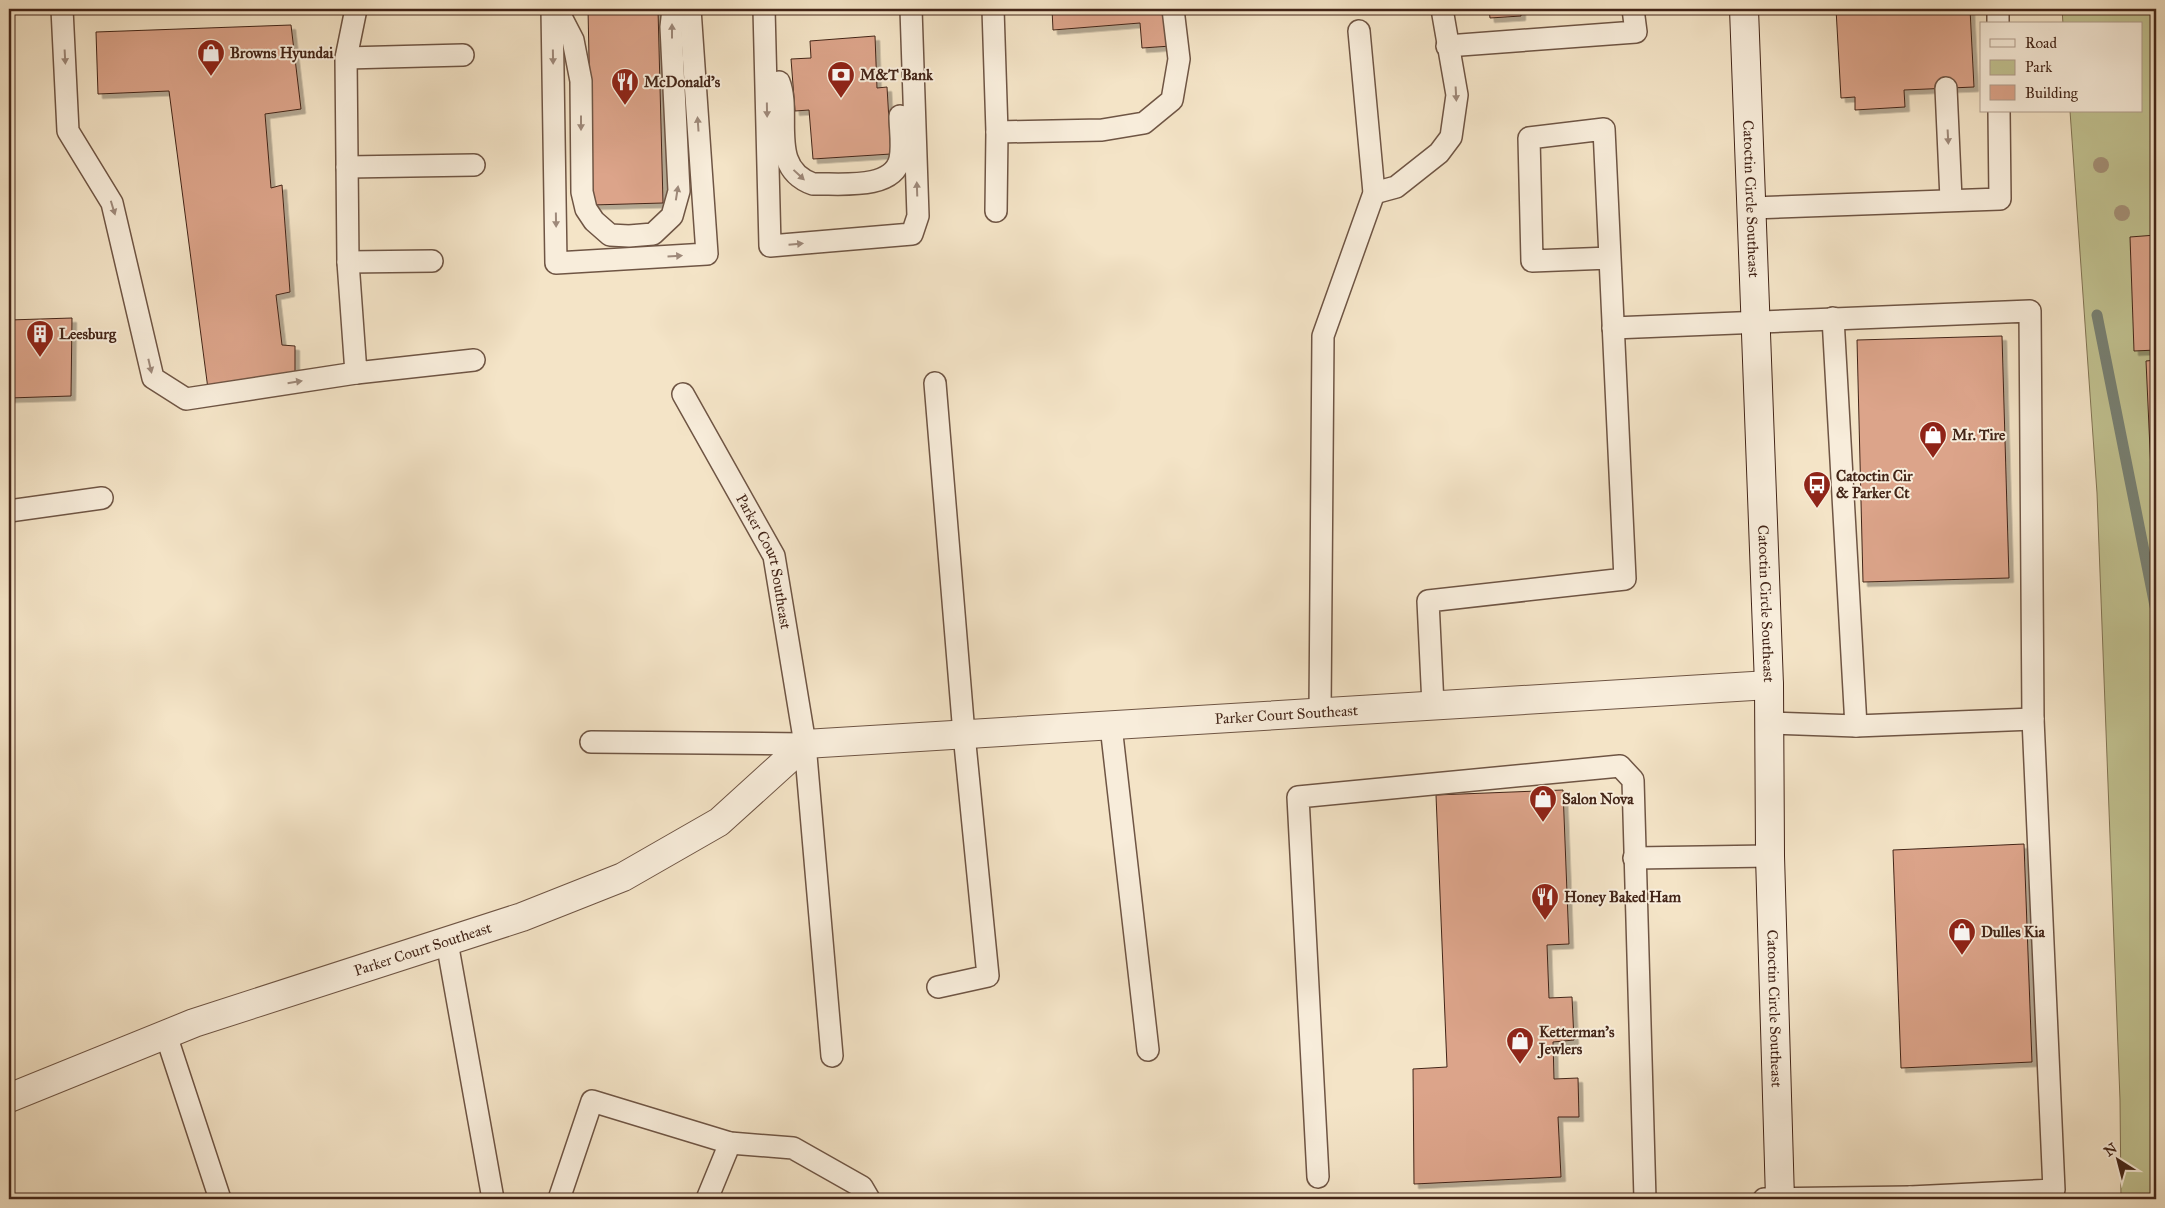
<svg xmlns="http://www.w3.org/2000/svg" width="2165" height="1208" viewBox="0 0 2165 1208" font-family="'IM FELL Great Primer',serif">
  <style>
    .green { fill: #c1c291; stroke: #827454 }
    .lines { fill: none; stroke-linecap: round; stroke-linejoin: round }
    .stream { stroke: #788174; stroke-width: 11 }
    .building { fill: #dca48a; stroke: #432518; filter: url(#shadow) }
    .service-casing { stroke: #6f5544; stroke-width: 24 }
    .minor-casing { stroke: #6f5544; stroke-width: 30 }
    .secondary-casing { stroke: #432518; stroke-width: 30 }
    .service { stroke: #f8eddb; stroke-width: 21 }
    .minor { stroke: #f8eddb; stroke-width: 28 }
    .secondary { stroke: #f8eddb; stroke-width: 28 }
    .tree { fill: #a49077 }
    .oneway { fill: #9e897a }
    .labels { text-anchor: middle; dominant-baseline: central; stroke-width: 4; stroke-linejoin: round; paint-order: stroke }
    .poi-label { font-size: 15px; font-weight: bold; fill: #432518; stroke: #f8eddb; text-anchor: start }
    .street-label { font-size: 15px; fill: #432518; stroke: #f8eddb }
  </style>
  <defs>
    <filter id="shadow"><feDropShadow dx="4.5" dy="4.5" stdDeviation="0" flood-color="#0004"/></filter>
  </defs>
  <rect width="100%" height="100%" fill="#f4e4c7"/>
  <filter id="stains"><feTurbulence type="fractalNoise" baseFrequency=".004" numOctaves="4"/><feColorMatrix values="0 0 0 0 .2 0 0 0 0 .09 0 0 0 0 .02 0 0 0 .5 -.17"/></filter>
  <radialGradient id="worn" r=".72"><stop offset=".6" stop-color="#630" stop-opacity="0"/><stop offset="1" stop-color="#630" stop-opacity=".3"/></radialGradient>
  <path class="green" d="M2062,9h94v1190h-35l-1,-99 -23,-607 -27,-382h71v-87h-78z"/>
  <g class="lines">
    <path class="stream" d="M2097,315l59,296"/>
  </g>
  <g class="building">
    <path d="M588,9h70l5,194 -71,2z"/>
    <path d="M1052,9h116l3,37 -29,2 -2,-25 -87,7z"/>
    <path d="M1489,9h32v7l-31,2z"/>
    <path d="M1836,9h134l4,78 -70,3 1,17 -50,3v-13l-14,1z"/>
    <path d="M291,25l10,84 -36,5 6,74 11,-3 8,107 -14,3 6,50 13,1v35l-87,8 -39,-298 -71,3 -2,-62z"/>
    <path d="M875,36l2,52 10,-1 4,67 -78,5 -4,-49 -14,1 -4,-52 20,-1 -1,-17z"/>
    <path d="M2156,235v115l-22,1 -4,-114z"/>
    <path d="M72,318l-1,78 -62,2v-78z"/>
    <path d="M2002,336l7,242 -146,4 -6,-242z"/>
    <path d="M2156,360v110l-5,1 -5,-110z"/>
    <path d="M1563,790l6,154 -22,1 2,53 23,-1 2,43 -21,2 1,37 24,-1 1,39h-21l3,60 -147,7 -1,-115 34,-2 -11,-272z"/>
    <path d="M2024,844l8,218 -131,6 -8,-218z"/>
  </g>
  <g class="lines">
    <defs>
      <g id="service">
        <path d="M62,9l6,122 44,72 41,175 33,21 170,-26"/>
        <path d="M356,9l-10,49 2,204 8,111 118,-13"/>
        <path d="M552,9l4,254 151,-9 -17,-245"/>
        <path d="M557,9l16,31 8,41 1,111 4,17 8,12 16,14 19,1 24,-2 19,-18 7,-25 -8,-164 2,-18"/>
        <path d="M764,9l6,237 142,-12 6,-18 -7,-207"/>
        <path d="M993,9l4,123 -1,79"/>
        <path d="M1998,9v15"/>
        <path d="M1447,46l189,-14 -3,-23"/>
        <path d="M346,58l117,-3"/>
        <path d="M779,82c13,32 -12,86 34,102 25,-1 80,7 87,-25 3,-13 0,-30 0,-43"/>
        <path d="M1946,88l5,111"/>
        <path d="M997,132l105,-2 42,-7 28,-23 7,-41 -6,-50"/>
        <path d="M347,167l127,-2"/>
        <path d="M1374,193l22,-6 43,-34 12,-16 6,-42 -15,-86"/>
        <path d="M1752,208l248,-9 -1,-88"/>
        <path d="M348,262l84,-1"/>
        <path d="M1613,328l417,-17 3,408 21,471 -144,7v2"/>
        <path d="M935,383l29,351 24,242 -50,11"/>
        <path id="s1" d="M683,394l91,162 31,188 27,312"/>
        <path d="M9,511l93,-13"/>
        <path d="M1433,705l-5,-104 197,-22 -21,-450 -75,9 3,123 78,-3"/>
        <path d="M1320,713l3,-377 51,-143 -15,-162"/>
        <path d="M1768,723l88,3 -23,-408"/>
        <path d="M1111,726l37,324"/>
        <path d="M1856,726l177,-7"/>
        <path d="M591,742l214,2"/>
        <path d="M1634,858l136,-2"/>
        <path d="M447,942l46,257"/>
        <path d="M166,1035l54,164"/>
        <path d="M1318,1177l-20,-380 322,-31 13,14 12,419"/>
        <path d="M559,1199l33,-98 138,42 63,5 69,39 7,12"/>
        <path d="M707,1199l23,-56"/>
        <path d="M1764,1199l146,-2"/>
      </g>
      <g id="minor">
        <path id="s2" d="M9,1098l185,-75 328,-106 101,-40 96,-55 86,-78 964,-59"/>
      </g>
      <g id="secondary">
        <path id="s3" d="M1744,9l25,676 1,171 10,343"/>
      </g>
    </defs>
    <use href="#service" class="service-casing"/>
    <use href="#minor" class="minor-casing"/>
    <use href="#secondary" class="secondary-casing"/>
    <use href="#service" class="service"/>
    <use href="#minor" class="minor"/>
    <use href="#secondary" class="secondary"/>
  </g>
  <g class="tree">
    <circle cx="2101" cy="165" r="8"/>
    <circle cx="2122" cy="213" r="8"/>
  </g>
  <defs><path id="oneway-solid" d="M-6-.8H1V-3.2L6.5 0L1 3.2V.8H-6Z" transform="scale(1.25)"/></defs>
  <g class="oneway">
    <use href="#oneway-solid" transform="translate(672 31) rotate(-90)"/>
    <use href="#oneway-solid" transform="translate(65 57) rotate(87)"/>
    <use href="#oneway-solid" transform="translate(553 57) rotate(89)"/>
    <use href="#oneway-solid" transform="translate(1456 94) rotate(87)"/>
    <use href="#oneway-solid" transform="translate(767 110) rotate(89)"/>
    <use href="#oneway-solid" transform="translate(581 123) rotate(90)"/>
    <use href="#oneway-solid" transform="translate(698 124) rotate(-94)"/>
    <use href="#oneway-solid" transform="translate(1948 137) rotate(87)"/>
    <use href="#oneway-solid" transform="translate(799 175) rotate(43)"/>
    <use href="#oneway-solid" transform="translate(917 189) rotate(-92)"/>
    <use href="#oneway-solid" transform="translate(677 193) rotate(-81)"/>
    <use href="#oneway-solid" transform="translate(113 208) rotate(73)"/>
    <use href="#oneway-solid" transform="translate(556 220) rotate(89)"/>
    <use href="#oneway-solid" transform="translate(796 244) rotate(-5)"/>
    <use href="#oneway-solid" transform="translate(675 256) rotate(-4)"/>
    <use href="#oneway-solid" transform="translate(150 366) rotate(77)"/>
    <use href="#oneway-solid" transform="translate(295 382) rotate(-9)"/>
  </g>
  <defs>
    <symbol id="shop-pin" viewBox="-11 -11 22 30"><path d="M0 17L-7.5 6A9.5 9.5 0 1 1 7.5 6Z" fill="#8f2418" stroke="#f8eddb"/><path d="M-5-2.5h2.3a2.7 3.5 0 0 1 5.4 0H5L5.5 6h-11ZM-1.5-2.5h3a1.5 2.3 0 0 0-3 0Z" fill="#fff"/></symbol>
    <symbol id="bank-pin" viewBox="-11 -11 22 30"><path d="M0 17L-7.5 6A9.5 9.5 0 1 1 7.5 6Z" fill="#8f2418" stroke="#f8eddb"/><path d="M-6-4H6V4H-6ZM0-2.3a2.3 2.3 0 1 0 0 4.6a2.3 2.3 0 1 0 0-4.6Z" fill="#fff"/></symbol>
    <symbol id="restaurant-pin" viewBox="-11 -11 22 30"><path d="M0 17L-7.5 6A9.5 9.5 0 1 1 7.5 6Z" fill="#8f2418" stroke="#f8eddb"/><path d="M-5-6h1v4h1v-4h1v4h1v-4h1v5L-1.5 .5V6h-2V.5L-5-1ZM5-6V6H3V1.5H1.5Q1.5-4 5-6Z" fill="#fff"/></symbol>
    <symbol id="building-pin" viewBox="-11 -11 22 30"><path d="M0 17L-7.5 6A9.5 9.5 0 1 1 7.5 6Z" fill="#8f2418" stroke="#f8eddb"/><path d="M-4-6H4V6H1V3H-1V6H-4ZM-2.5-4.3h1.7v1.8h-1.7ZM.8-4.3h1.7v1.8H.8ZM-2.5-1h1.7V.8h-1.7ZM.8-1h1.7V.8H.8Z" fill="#fff"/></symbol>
    <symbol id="bus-pin" viewBox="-11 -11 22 30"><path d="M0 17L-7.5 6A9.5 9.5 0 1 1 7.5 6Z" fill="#8f2418" stroke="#f8eddb"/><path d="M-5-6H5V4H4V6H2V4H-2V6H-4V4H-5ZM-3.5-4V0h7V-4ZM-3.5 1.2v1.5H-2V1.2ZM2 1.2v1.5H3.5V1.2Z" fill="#fff"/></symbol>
  </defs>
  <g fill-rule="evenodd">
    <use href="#shop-pin" x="195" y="37" width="32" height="43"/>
    <use href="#bank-pin" x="825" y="59" width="32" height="43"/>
    <use href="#restaurant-pin" x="609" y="66" width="32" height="43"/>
    <use href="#building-pin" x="24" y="318" width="32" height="43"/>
    <use href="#shop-pin" x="1917" y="419" width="32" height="43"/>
    <use href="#bus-pin" x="1801" y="469" width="32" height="43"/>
    <use href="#shop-pin" x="1527" y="783" width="32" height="43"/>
    <use href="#restaurant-pin" x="1529" y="881" width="32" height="43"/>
    <use href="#shop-pin" x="1946" y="916" width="32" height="43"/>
    <use href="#shop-pin" x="1504" y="1025" width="32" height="43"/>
  </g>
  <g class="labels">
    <g class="poi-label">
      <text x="230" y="53">Browns Hyundai</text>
      <text x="860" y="75">M&amp;T Bank</text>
      <text x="644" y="82">McDonald's</text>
      <text x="59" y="334">Leesburg</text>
      <text x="1952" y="435">Mr. Tire</text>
      <text x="1836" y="476">Catoctin Cir<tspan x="1836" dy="17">&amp; Parker Ct</tspan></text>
      <text x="1562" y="799">Salon Nova</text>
      <text x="1564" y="897">Honey Baked Ham</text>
      <text x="1981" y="932">Dulles Kia</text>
      <text x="1539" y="1032">Ketterman's<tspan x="1539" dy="17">Jewlers</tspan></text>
    </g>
    <g class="street-label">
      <text stroke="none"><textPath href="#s3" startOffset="190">Catoctin Circle Southeast</textPath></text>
      <text stroke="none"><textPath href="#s1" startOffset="188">Parker Court Southeast</textPath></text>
      <text stroke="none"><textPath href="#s3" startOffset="595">Catoctin Circle Southeast</textPath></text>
      <text stroke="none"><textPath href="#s2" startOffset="1362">Parker Court Southeast</textPath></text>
      <text stroke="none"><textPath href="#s2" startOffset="440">Parker Court Southeast</textPath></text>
      <text stroke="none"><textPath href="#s3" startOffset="1000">Catoctin Circle Southeast</textPath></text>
    </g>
  </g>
  <rect width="2165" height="1208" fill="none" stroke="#f4e4c7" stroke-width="30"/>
  <rect x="10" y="10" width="2145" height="1188" fill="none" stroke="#432518" stroke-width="2.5"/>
  <rect x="15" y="15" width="2135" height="1178" fill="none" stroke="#432518"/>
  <rect x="1980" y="22" width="162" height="90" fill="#f8eddb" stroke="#b09d8d"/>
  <rect x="1990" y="39" width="25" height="8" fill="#f8eddb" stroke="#b09d8d"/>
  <text x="2025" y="48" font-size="15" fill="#432518">Road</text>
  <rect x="1990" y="60" width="25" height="15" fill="#c1c291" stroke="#b09d8d"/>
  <text x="2025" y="72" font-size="15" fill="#432518">Park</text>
  <rect x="1990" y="85" width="25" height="15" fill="#dca48a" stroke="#b09d8d"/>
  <text x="2025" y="98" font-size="15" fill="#432518">Building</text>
  <g transform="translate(2118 1160) rotate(324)" stroke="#f8eddb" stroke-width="4" paint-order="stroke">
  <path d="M0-4L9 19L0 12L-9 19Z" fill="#432518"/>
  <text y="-8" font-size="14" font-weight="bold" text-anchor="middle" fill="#432518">N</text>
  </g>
  <rect width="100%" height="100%" filter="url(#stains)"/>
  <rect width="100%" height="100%" fill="url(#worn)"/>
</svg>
